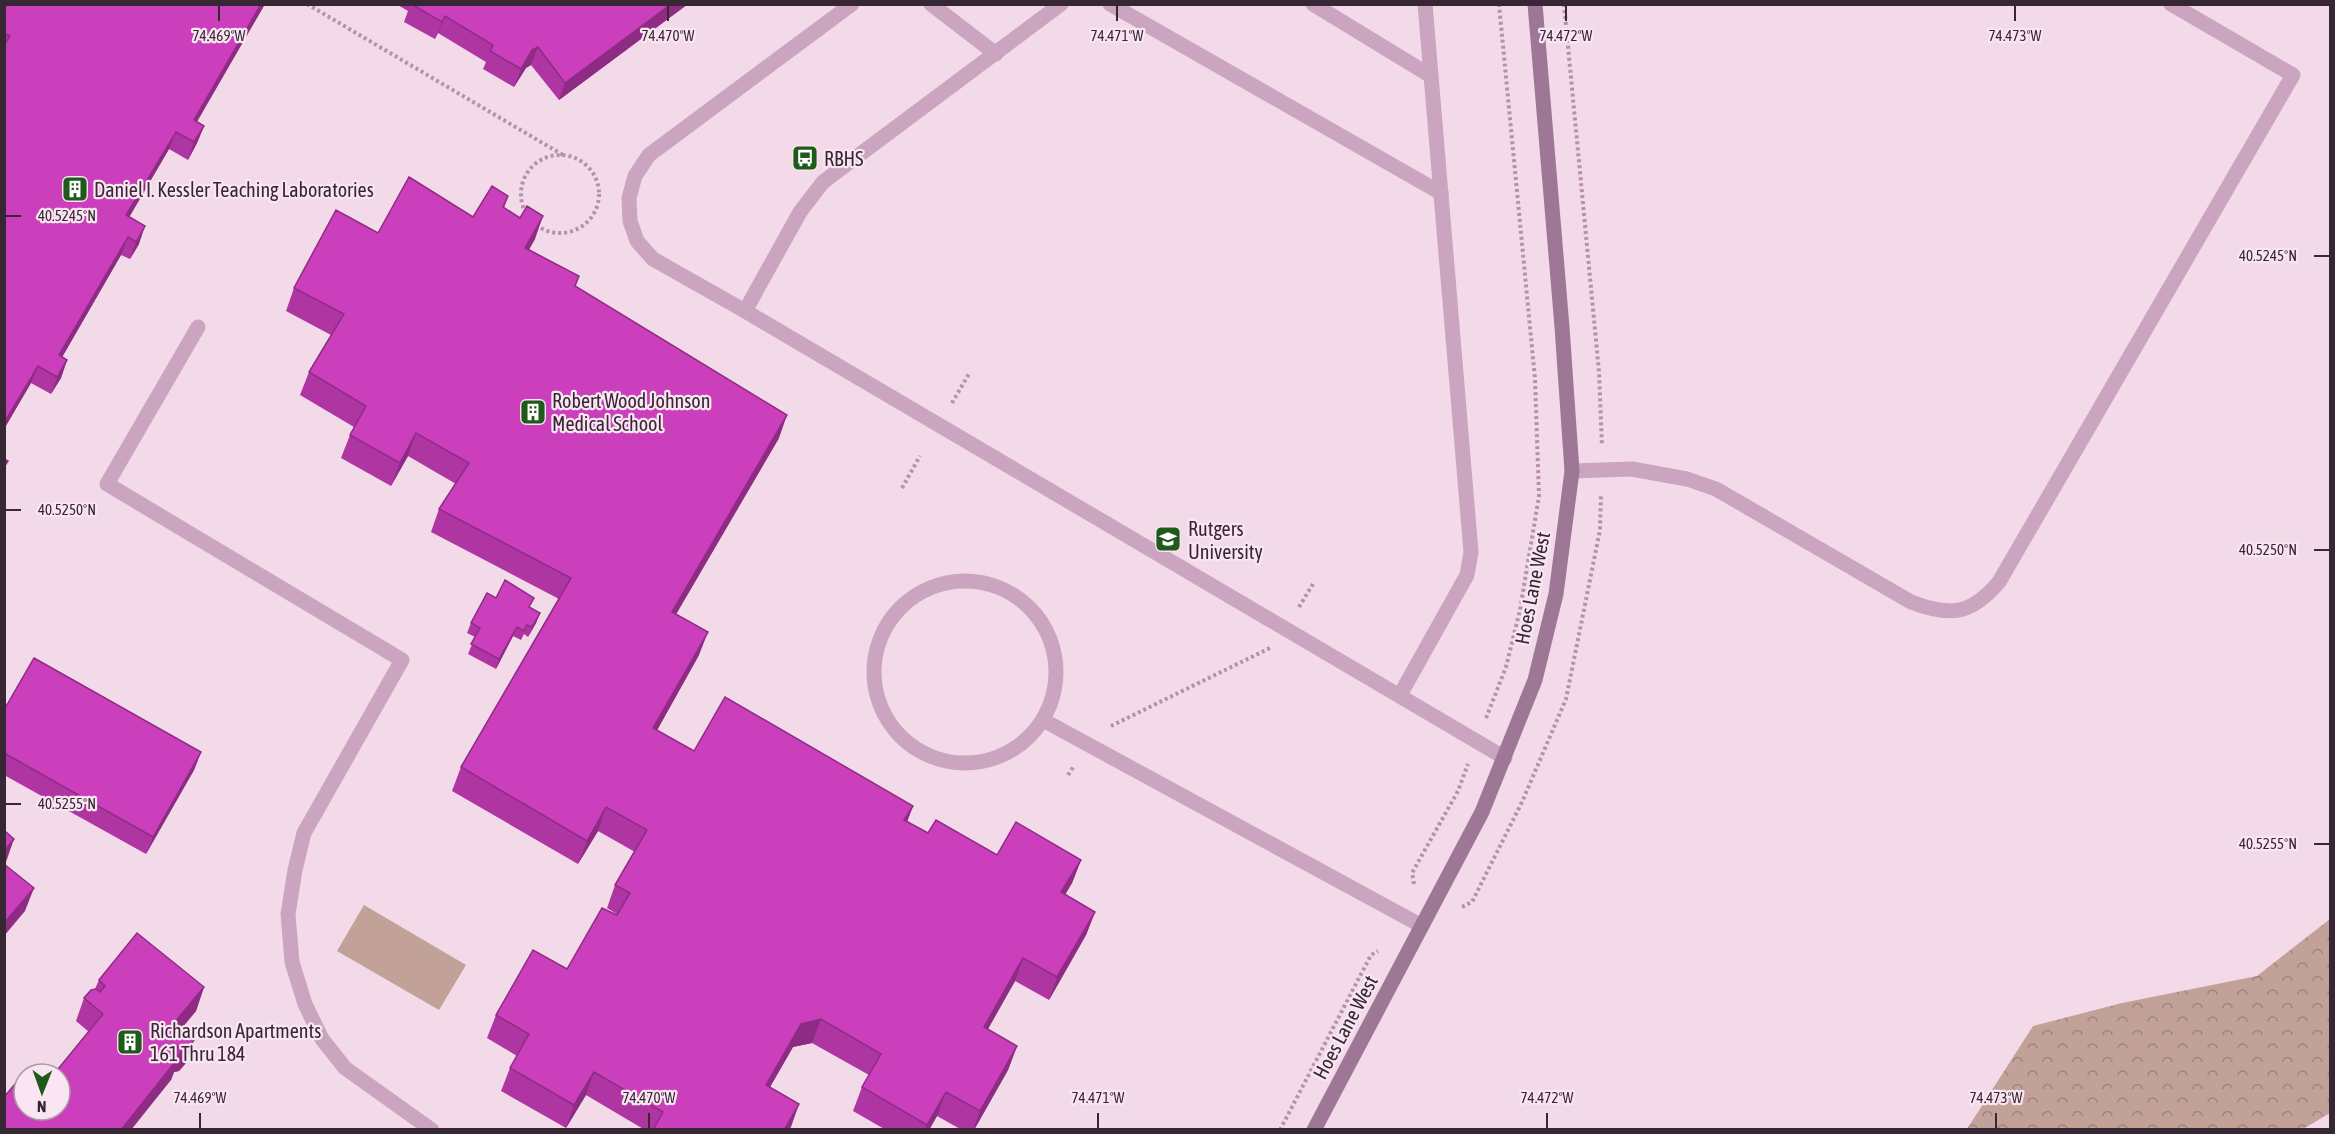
<svg xmlns="http://www.w3.org/2000/svg" width="2335" height="1134" viewBox="0 0 2335 1134" font-family="'Asap Condensed',sans-serif">
  <style>
    .green { fill: #c2a199 }
    .forest { fill: url(#forest-crowns) }
    .lines { fill: none; stroke-linecap: round; stroke-linejoin: round }
    .path { stroke: #b790ab; stroke-width: 4; stroke-dasharray: 3 3; stroke-linecap: butt }
    .lane { stroke: #cba5bf; stroke-width: 15 }
    .secondary { stroke: #9f7796; stroke-width: 15 }
    .wall { fill: #af36a2 }
    .shaded-wall { fill: #8e2c84 }
    .building { fill: #cb3fbc; stroke: #8e2c84; stroke-width: 1.5 }
    .ticks { fill: none; stroke: #372734; stroke-width: 2 }
    .labels { text-anchor: middle; dominant-baseline: central; stroke-width: 4.5; stroke-linejoin: round; paint-order: stroke }
    .poi-label { font-size: 20px; fill: #372734; stroke: #fae6f2; text-anchor: start }
    .street-label { font-size: 20px; fill: #372734; stroke: #fae6f2 }
    .ticks-label { font-size: 15px; text-anchor: middle; fill: #372734; stroke: #fae6f2; stroke-width: 4.5; stroke-linejoin: round; paint-order: stroke }
  </style>
  <defs>
    <pattern id="forest-crowns" width="20" height="18" patternUnits="userSpaceOnUse" patternTransform="scale(1.5)"><rect width="20" height="18" fill="#c2a199"/><path d="M2 6a3 3 0 1 1 6 0M12 15a3 3 0 1 1 6 0" fill="none" stroke="#9e837e"/></pattern>
  </defs>
  <rect width="100%" height="100%" fill="#f3dae9"/>
  <path class="green" d="M364,905l102,60 -27,45 -102,-59z"/>
  <path class="forest" d="M2330,919v194l-27,16h-336l66,-103 89,-23 135,-27z"/>
  <g class="lines">
    <g class="path">
      <path d="M307,4l256,151"/>
      <path d="M1564,4l35,368 3,74"/>
      <circle cx="560" cy="194" r="39"/>
      <path d="M952,403l18,-31"/>
      <path d="M902,488l18,-32"/>
      <path d="M1299,607l14,-23"/>
      <path d="M1486,718l20,-51 14,-57 19,-114 -4,-117 -36,-375"/>
      <path d="M1111,726l159,-78"/>
      <path d="M1068,775l6,-9"/>
      <path d="M1414,884l-2,-11 46,-82 10,-27"/>
      <path d="M1462,907l10,-5 50,-100 44,-103 34,-169 1,-35"/>
      <path d="M1280,1130l91,-175 7,-4"/>
    </g>
    <g class="lane">
      <path d="M931,4l65,50"/>
      <path d="M1061,4l-238,178 -23,30 -55,99 760,447"/>
      <path d="M1110,4l331,189"/>
      <path d="M1313,4l118,72"/>
      <path d="M745,311l-92,-52 -16,-18 -7,-20 -1,-23 6,-22 14,-21 203,-151"/>
      <path d="M198,327l-91,157 295,176 -98,173 -9,37 -7,44 4,48 13,42 17,35 23,29 87,62"/>
      <path d="M1572,471l60,-2 55,10 29,10 195,113c39,15 60,13 88,-20l294,-507 -122,-71"/>
      <circle cx="965" cy="672" r="91"/>
      <path d="M1400,695l67,-120 4,-23 -46,-548"/>
      <path d="M1043,720l379,206"/>
    </g>
    <path class="secondary" d="M1314,1130l168,-318 53,-132 21,-86 16,-123 -10,-144 -27,-323"/>
  </g>
  <g class="wall">
    <path d="M7,4h258l-68,118 7,4 -7,17 -9,17 -19,-11 -40,68 10,27 -9,15 -9,-4 -59,102 5,3 -6,18 -10,16 -20,-11 -27,46v-420z"/>
    <path d="M396,4h292l-129,96 -28,-35 -5,3 -12,19 -31,-18 3,-7 -48,-29 -3,6 -31,-17 4,-11z"/>
    <path d="M508,196l-4,12 31,31 -6,10 50,27 -4,10 204,152 -103,176 23,41 -42,75 37,21 219,55 -6,16 21,11 69,22 84,5 -9,23 -7,12 30,17 -9,23 -37,65 -34,-19 -27,48 29,17 -9,24 -34,60h-12l-25,-14 -8,14h-43l-33,-19 9,-24 7,-12 -57,-32 -19,4 -23,40 29,17 -10,26h-144l-59,-35 -20,33 -65,-37 9,-23 7,-12 -30,-18 9,-23 71,-46 50,-54v-1l-10,-6 8,-23 20,-33 -37,-21 -20,33 -126,-73 9,-24 98,-168 -128,-67 8,-23 17,-25 -48,-28 -17,30 -50,-28 9,-23 4,-8 -54,-32 9,-23 22,-37 -45,-24 8,-23 84,-55 95,-16z"/>
    <path d="M496,598l34,10 10,5 -4,10 -8,14 -4,-3 -3,6 -8,-4 -17,33 -28,-15 7,-17 -8,-4 4,-10z"/>
    <path d="M4,710l197,42 -7,18 -48,84 -142,-79z"/>
    <path d="M99,980l105,7 -8,24 -15,18 5,34 -7,8 -5,1 -3,8 -167,50 19,-56 1,36h36l29,-78 -13,-11 8,-23 11,-9z"/>
  </g>
  <g class="shaded-wall">
    <path d="M261,4h4l-78,134 7,-18z"/>
    <path d="M671,4h17l-129,96 6,-17z"/>
    <path d="M445,16l-7,17 -3,6 7,-17z"/>
    <path d="M538,47l-7,18 -5,3 -12,19 7,-18 11,-19z"/>
    <path d="M204,126l-7,17 -9,17 6,-18z"/>
    <path d="M176,132l-7,17 -49,84 6,-18z"/>
    <path d="M543,216l-8,23 -18,32 8,-23z"/>
    <path d="M145,226l-6,18 -9,15 6,-17z"/>
    <path d="M128,237l-7,18 -68,118 6,-18z"/>
    <path d="M67,360l-6,18 -10,16 6,-17z"/>
    <path d="M38,366l-7,17 -27,46v-6z"/>
    <path d="M787,415l-8,23 -115,197 8,-23z"/>
    <path d="M416,433l-8,23 -17,30 9,-23z"/>
    <path d="M540,613l-4,10 -8,14 4,-10z"/>
    <path d="M517,627l-4,9 -17,33 3,-10z"/>
    <path d="M708,632l-9,23 -54,97 8,-24z"/>
    <path d="M201,752l-7,18 -48,84 7,-17z"/>
    <path d="M913,806l-9,23v-9z"/>
    <path d="M606,807l-8,24 -20,33 9,-23z"/>
    <path d="M14,839l-8,23 -2,1v-12z"/>
    <path d="M1081,860l-9,23 -20,33 9,-24z"/>
    <path d="M34,888l-9,23 -21,25v-13z"/>
    <path d="M1095,912l-9,23 -37,65 8,-23z"/>
    <path d="M1023,958l-8,23 -39,69 8,-23z"/>
    <path d="M204,987l-8,24 -30,36 8,-24z"/>
    <path d="M821,1019l-9,24 -19,4 -35,61 8,-23 35,-61z"/>
    <path d="M194,1040l-8,23 -7,8 -5,1 -3,8 -40,50h-10l52,-78 5,-6 -8,23 8,-11 4,-9z"/>
    <path d="M1017,1046l-9,24 -34,60h-1l7,-19z"/>
    <path d="M594,1072l-8,23 -20,33 8,-23z"/>
    <path d="M946,1092l-9,24 -8,14h-4l2,-5z"/>
    <path d="M799,1104l-8,23 -2,3h-5z"/>
  </g>
  <g class="building">
    <path d="M7,4h254l-67,116 10,6 -10,16 -18,-10 -50,83 19,11 -9,16 -8,-5 -69,118 8,5 -10,17 -19,-11 -34,57v-378l6,-9 -6,-3v-24z"/>
    <path d="M411,4h260l-106,79 -27,-36 -6,3 -11,19 -31,-18 3,-6 -48,-29 -3,6z"/>
    <path d="M409,177l64,40 19,-31 16,10 -5,11 17,11 7,-12 16,10 -18,32 54,28 -4,10 212,129 -115,197 36,20 -55,96 41,23 31,-54 188,109 -9,14 24,13 8,-13 61,35 19,-33 65,38 -20,32 34,20 -38,65 -34,-19 -39,69 33,19 -37,65 -34,-19 -19,33 -65,-38 19,-33 -60,-35 -20,5 -35,61 33,19 -15,26h-131l10,-18 -69,-40 -20,33 -64,-37 19,-34 -33,-19 37,-65 34,19 35,-61 15,7 13,-22 -15,-8 32,-55 -41,-23 -19,34 -126,-74 110,-189 -132,-69 30,-46 -53,-30 -16,30 -50,-28 16,-29 -57,-34 35,-58 -50,-26 42,-78 42,23z"/>
    <path d="M4,459l4,2 -4,6z"/>
    <path d="M505,580l29,18 -5,9 11,6 -8,14 -5,-2 -3,6 -7,-4 -18,32 -28,-15 9,-16 -9,-5 16,-30 9,5z"/>
    <path d="M34,658l167,94 -48,85 -149,-84v-43z"/>
    <path d="M4,832h2l8,7 -10,12z"/>
    <path d="M4,864l30,24 -30,35z"/>
    <path d="M137,933l67,54 -30,36 20,17 -7,8 -5,1 -4,-3 -5,6 6,5 -58,73h-117v-33l11,-13 6,5 3,-3v24h36v-36h-6l49,-60 -19,-16 7,-8 5,-1 4,3 5,-6 -6,-6z"/>
    <path d="M28,1068l8,6h-12v2l-1,-2z"/>
  </g>
  <path class="ticks" d="M219,21v-15M668,21v-15M1117,21v-15M1566,21v-15M2015,21v-15M6,216h15M2314,256h15M6,510h15M2314,550h15M6,804h15M2314,844h15M200,1128v-15M649,1128v-15M1098,1128v-15M1547,1128v-15M1996,1128v-15"/>
  <defs>
    <symbol id="bus-square" viewBox="-11 -11 22 22"><rect x="-9" y="-9" width="18" height="18" rx="4" fill="#1f5a1b" stroke="#fae6f2"/><path d="M-5-6H5V4H4V6H2V4H-2V6H-4V4H-5ZM-3.5-4V0h7V-4ZM-3.5 1.2v1.5H-2V1.2ZM2 1.2v1.5H3.5V1.2Z" fill="#fff"/></symbol>
    <symbol id="building-square" viewBox="-11 -11 22 22"><rect x="-9" y="-9" width="18" height="18" rx="4" fill="#1f5a1b" stroke="#fae6f2"/><path d="M-4-6H4V6H1V3H-1V6H-4ZM-2.5-4.3h1.7v1.8h-1.7ZM.8-4.3h1.7v1.8H.8ZM-2.5-1h1.7V.8h-1.7ZM.8-1h1.7V.8H.8Z" fill="#fff"/></symbol>
    <symbol id="university-square" viewBox="-11 -11 22 22"><rect x="-9" y="-9" width="18" height="18" rx="4" fill="#1f5a1b" stroke="#fae6f2"/><path d="M0-5L7-2L0 1L-7-2ZM-4 1L0 2.5L4 1V4Q0 6-4 4Z" fill="#fff"/></symbol>
  </defs>
  <g fill-rule="evenodd">
    <use href="#bus-square" x="790" y="143" width="30" height="30"/>
    <use href="#building-square" x="60" y="174" width="30" height="30"/>
    <use href="#building-square" x="518" y="397" width="30" height="30"/>
    <use href="#university-square" x="1153" y="524" width="30" height="30"/>
    <use href="#building-square" x="115" y="1027" width="30" height="30"/>
  </g>
  <g class="labels">
    <g class="poi-label">
      <text x="824" y="158">RBHS</text>
      <text x="94" y="189">Daniel I. Kessler Teaching Laboratories</text>
      <text x="552" y="400">Robert Wood Johnson<tspan x="552" dy="23">Medical School</tspan></text>
      <text x="1188" y="528">Rutgers<tspan x="1188" dy="23">University</tspan></text>
      <text x="150" y="1030">Richardson Apartments<tspan x="150" dy="23">161 Thru 184</tspan></text>
    </g>
    <g class="street-label">
      <text transform="translate(1532 588) rotate(-79)">Hoes Lane West</text>
      <text transform="translate(1345 1027) rotate(-62)">Hoes Lane West</text>
    </g>
  </g>
  <g class="ticks-label">
    <text x="219" y="41">74.469°W</text>
    <text x="668" y="41">74.470°W</text>
    <text x="1117" y="41">74.471°W</text>
    <text x="1566" y="41">74.472°W</text>
    <text x="2015" y="41">74.473°W</text>
    <text x="67" y="221">40.5245°N</text>
    <text x="2268" y="261">40.5245°N</text>
    <text x="67" y="515">40.5250°N</text>
    <text x="2268" y="555">40.5250°N</text>
    <text x="67" y="809">40.5255°N</text>
    <text x="2268" y="849">40.5255°N</text>
    <text x="200" y="1103">74.469°W</text>
    <text x="649" y="1103">74.470°W</text>
    <text x="1098" y="1103">74.471°W</text>
    <text x="1547" y="1103">74.472°W</text>
    <text x="1996" y="1103">74.473°W</text>
  </g>
  <rect width="2335" height="1134" fill="none" stroke="#372734" stroke-width="12"/>
  <g transform="translate(42 1092) rotate(181)"><circle r="28" fill="#fae6f2" stroke="#ac9aa6" stroke-width="1.5"/>
  <path d="M0-4.5L10 22L0 15L-10 22Z" fill="#1f5a1b"/>
  <text y="-9" font-size="16" font-weight="bold" text-anchor="middle" fill="#372734">N</text>
  </g>
</svg>
